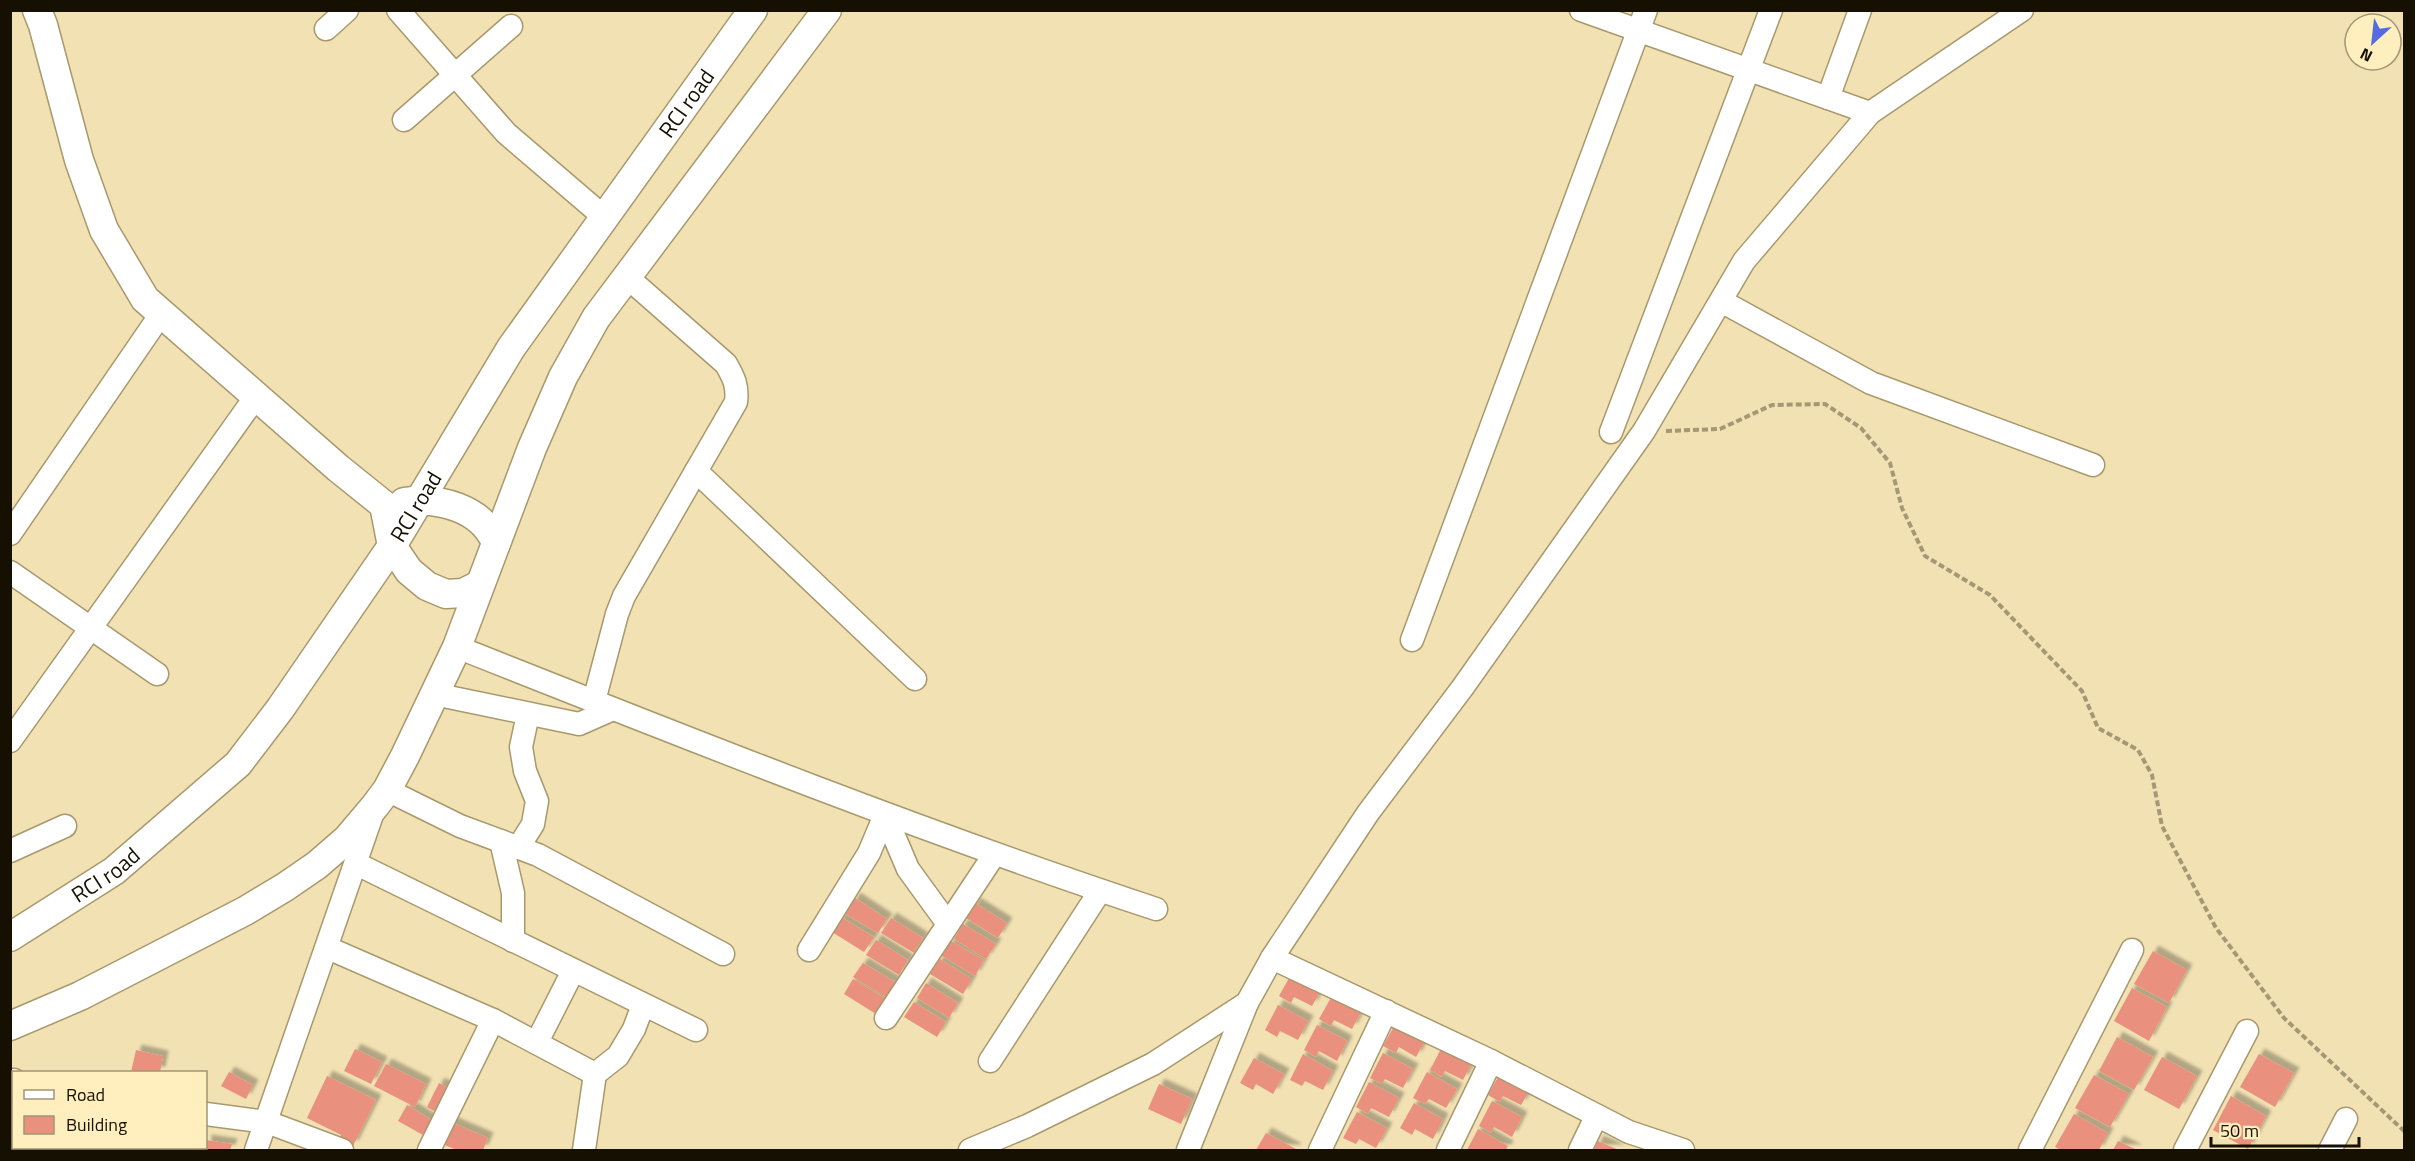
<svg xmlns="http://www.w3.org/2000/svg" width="2415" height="1161" viewBox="0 0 2415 1161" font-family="'Titillium Web',sans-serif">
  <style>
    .building { fill: #ea907e; filter: url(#shadow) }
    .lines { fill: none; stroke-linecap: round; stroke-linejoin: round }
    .minor-casing { stroke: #a8996d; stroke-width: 25 }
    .major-casing { stroke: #a8996d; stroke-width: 31 }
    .path { stroke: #a49875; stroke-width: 4; stroke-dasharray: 6 3; stroke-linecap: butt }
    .minor { stroke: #fff; stroke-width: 22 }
    .major { stroke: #fff; stroke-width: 28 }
    .labels { text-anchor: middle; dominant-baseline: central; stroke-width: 4.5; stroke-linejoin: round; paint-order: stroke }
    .street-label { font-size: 22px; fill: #151001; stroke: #ffefbf }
  </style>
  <defs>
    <filter id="shadow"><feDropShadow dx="5.5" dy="-5.5" stdDeviation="1.5" flood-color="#0004"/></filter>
  </defs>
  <rect width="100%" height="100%" fill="#f1e1b3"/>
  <g class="building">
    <path d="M855,898l32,21 -9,14 -33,-19z"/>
    <path d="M975,903l32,20 -9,15 -32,-20z"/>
    <path d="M841,917l33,20 -10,15 -32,-20z"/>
    <path d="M891,918l32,20 -9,15 -33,-20z"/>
    <path d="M963,924l33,20 -10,15 -32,-20z"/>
    <path d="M876,940l32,20 -9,15 -33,-20z"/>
    <path d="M951,941l33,19 -9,16 -33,-20z"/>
    <path d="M2153,951l34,19 -18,33 -35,-19z"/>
    <path d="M940,959l32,20 -9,15 -33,-20z"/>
    <path d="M863,963l32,19 -9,15 -33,-20z"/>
    <path d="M1293,971l30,16 -11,19 -18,-9 -3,6 -12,-7z"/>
    <path d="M853,979l33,20 -10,15 -32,-20z"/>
    <path d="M926,983l32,20 -9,15 -32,-20z"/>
    <path d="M2132,988l35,19 -18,34 -35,-20z"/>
    <path d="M1333,994l29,16 -10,19 -18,-9 -3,6 -12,-7z"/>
    <path d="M914,1002l32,20 -9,15 -33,-20z"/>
    <path d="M1278,1005l30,16 -10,19 -18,-9 -3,6 -12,-7z"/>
    <path d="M1397,1021l30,16 -11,20 -17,-10 -3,6 -13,-7z"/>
    <path d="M1317,1025l30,16 -10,20 -18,-10 -3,6 -12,-7z"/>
    <path d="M2117,1037l36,20 -19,33 -35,-19z"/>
    <path d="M1443,1045l30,16 -10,19 -18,-9 -3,6 -12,-7z"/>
    <path d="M355,1049l27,13 -11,22 -27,-13z"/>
    <path d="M136,1050l27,6 -3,16h-29z"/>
    <path d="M1383,1053l30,16 -10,19 -18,-9 -3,5 -12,-6z"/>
    <path d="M1303,1054l30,17 -10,19 -18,-9 -3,5 -12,-6z"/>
    <path d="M2259,1054l35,19 -19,34 -35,-20z"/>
    <path d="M2162,1057l35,19 -18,33 -35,-19z"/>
    <path d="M1254,1058l30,16 -11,20 -17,-10 -3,6 -13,-7z"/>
    <path d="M386,1064l40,20 -11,23 -41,-21z"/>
    <path d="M1502,1070l30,16 -11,19 -18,-9 -3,6 -12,-7z"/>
    <path d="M229,1072l24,13 -7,14 -25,-13z"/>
    <path d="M1427,1072l30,17 -11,19 -17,-9 -4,5 -12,-6z"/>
    <path d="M2094,1075l35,19 -19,33 -35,-19z"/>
    <path d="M327,1076l49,24 -23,46 -14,-7 2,-4 -34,-17z"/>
    <path d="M1369,1082l30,16 -10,19 -18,-9 -3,6 -12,-7z"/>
    <path d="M439,1083l15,8 -13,24 -14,-8z"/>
    <path d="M1159,1084l33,15 -11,25 -33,-15z"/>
    <path d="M2231,1096l35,20 -18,33 -35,-19z"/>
    <path d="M1492,1101l30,16 -10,20 -18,-10 -3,6 -12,-7z"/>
    <path d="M1414,1103l29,16 -10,20 -18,-10 -3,6 -12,-7z"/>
    <path d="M407,1105l31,19 -8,15 -32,-18z"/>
    <path d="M1357,1112l30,16 -11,20 -17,-9 -3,5 -13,-6z"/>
    <path d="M2074,1114l34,19 -9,17h-38l-6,-3z"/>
    <path d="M446,1120l42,18 -5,12h-26l-20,-8z"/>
    <path d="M1478,1129l30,17 -2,4h-39z"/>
    <path d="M1266,1133l30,16 -1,1h-39z"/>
    <path d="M206,1140l26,4 -2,6h-73l1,-2h48z"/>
    <path d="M1598,1141l21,9h-25z"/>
    <path d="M2118,1141l19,9h-24z"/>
    <path d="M11,1148h39l-1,2h-29z"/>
    <path d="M55,1148h35l-1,2h-34z"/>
  </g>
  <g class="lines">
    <defs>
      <g id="minor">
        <path d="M398,10l108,123 98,84"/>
        <path d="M1581,10l289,103"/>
        <path d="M326,29l21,-19"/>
        <path d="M1828,98l32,-88"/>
        <path d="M404,120l107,-94"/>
        <path d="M1721,301l150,82 222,82"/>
        <path d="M1611,432l160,-422"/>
        <path d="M696,471l219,208"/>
        <path d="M10,534l151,-220"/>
        <path d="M10,572l147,102"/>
        <path d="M1412,640l234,-630"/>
        <path d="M457,647c232,92 463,184 699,262"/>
        <path d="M434,694l145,30 34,-15"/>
        <path d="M594,701l23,-87 7,-18 112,-194c2,-16 -2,-24 -10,-38l-99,-87"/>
        <path d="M10,741l247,-346"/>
        <path d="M387,790l73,36 78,29 185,99"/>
        <path d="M885,815l23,54 40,55"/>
        <path d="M501,841l12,52v48"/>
        <path d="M518,848l15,-24 4,-23 -12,-30 -4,-24 7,-33"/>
        <path d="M10,851l55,-25"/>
        <path d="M357,864l339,166"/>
        <path d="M328,948l165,72 102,54 -11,76"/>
        <path d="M809,950l60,-97 16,-38"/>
        <path d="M1272,958l219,103 138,71 54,18"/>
        <path d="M886,1018l108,-163"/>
        <path d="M537,1042l36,-71"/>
        <path d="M990,1061l110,-170"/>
        <path d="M595,1074l23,-18 16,-27 9,-24"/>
        <path d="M10,1080h4"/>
        <path d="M206,1114l61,8 75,28"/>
        <path d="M10,1116l4,-12"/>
        <path d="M106,1150l1,-2"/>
        <path d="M256,1150l117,-338"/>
        <path d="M429,1150l64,-130"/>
        <path d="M970,1150l57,-24 126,-62 94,-61 25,-45 96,-145 95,-126 181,-256 100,-170 126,-148 152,-103"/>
        <path d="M1188,1150l59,-147"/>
        <path d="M1320,1150l66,-139"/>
        <path d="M1448,1150l43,-89"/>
        <path d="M1580,1150l16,-33"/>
        <path d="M2030,1150l102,-200"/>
        <path d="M2185,1150l62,-119"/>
        <path d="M2330,1150l16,-31"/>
      </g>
      <g id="major">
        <path d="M37,10l6,15 36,135 25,70 41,69 193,169 46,37 8,41 17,25 18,15 19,8 17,-1 16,-8"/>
        <path d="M404,502c35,-5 78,6 92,41"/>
        <path id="s1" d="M10,937l104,-66 124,-107 42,-55 112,-163 119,-198 242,-338"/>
        <path d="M10,1026l70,-30 165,-85 40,-24 32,-22 30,-26 28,-33 12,-16 18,-34 52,-109 75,-199 31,-71 33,-59 231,-308"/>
      </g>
    </defs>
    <use href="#minor" class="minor-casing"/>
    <use href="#major" class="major-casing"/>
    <path class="path" d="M1666,431l54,-2 52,-24 53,-1 36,24 29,35 12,45 23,48 65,39 92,96 16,37 40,22 14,25 10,51 54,102 68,90 120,113"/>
    <use href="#minor" class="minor"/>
    <use href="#major" class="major"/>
  </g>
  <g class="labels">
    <g class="street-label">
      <text stroke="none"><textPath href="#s1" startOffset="1086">RCI road</textPath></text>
      <text stroke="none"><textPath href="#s1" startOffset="600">RCI road</textPath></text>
      <text stroke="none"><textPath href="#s1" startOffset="114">RCI road</textPath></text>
    </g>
  </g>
  <rect width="2415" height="1161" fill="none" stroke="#151001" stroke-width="24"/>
  <rect x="12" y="1071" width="195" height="78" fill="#ffefbf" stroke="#a19673" stroke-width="1.5"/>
  <rect x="24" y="1090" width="30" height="9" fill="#ffffff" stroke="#a19673" stroke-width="1.5"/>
  <text x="66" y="1101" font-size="18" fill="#151001">Road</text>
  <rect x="24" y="1116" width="30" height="18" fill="#ea907e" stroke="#a19673" stroke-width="1.5"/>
  <text x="66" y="1131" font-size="18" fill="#151001">Building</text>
  <g transform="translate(2373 42) rotate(207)"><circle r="28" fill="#ffefbf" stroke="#a19673" stroke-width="1.5"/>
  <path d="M0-4.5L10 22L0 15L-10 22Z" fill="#546be1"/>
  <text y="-9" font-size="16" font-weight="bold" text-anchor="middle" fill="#151001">N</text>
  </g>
  <path d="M2211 1137v9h148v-9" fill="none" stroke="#151001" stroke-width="3"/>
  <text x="2220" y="1137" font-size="18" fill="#151001" stroke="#ffefbf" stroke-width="4.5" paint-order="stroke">50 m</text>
</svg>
